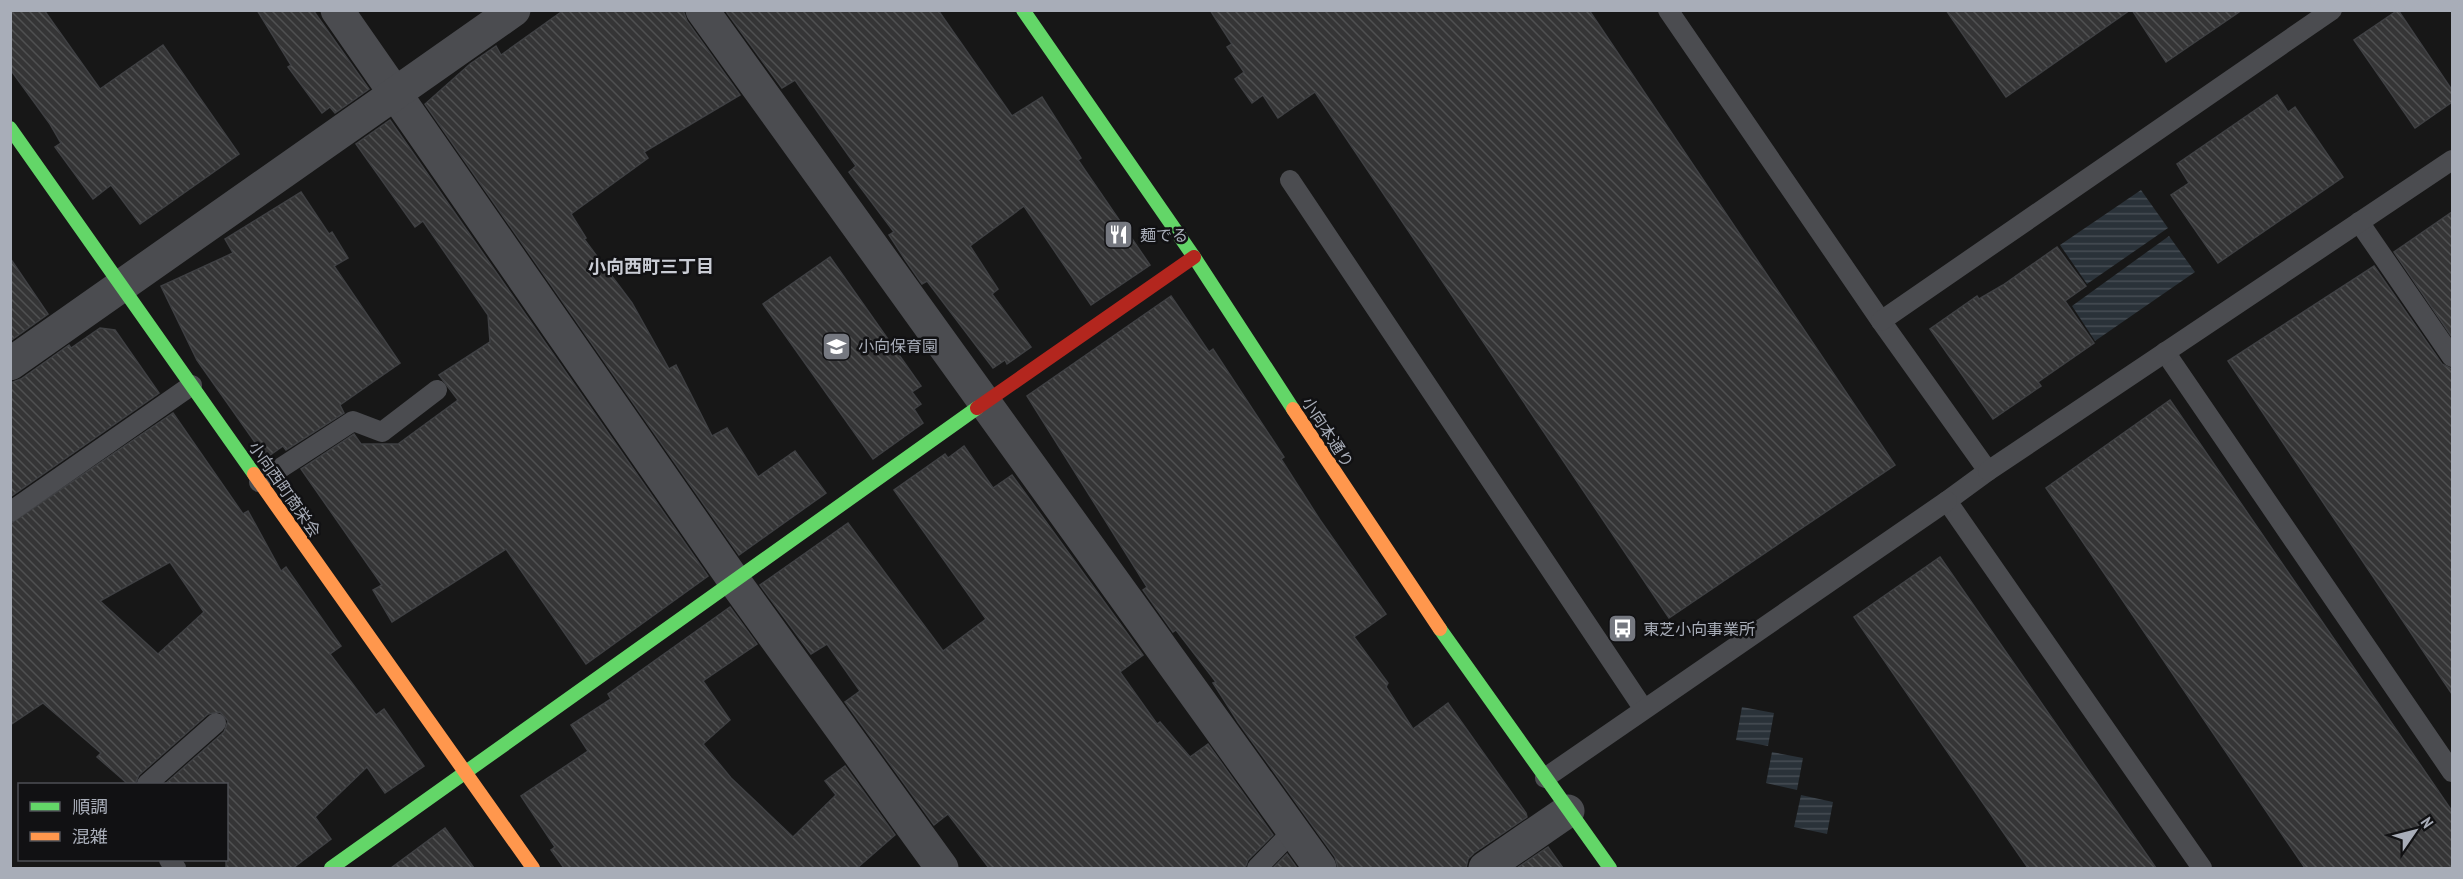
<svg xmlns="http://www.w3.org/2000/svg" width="2463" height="879" viewBox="0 0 2463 879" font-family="'PT Sans Narrow','Noto Sans JP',sans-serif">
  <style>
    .water { fill: url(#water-rules) }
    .building { fill: url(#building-back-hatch); stroke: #3f4043; stroke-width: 1.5; fill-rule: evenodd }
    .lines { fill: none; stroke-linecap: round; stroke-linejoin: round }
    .lane { stroke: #4b4c50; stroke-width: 20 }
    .street { stroke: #4b4c50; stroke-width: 33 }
    .fast { stroke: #63d668; stroke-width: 14 }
    .slow { stroke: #ff974d; stroke-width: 14 }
    .jam { stroke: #b3261e; stroke-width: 14 }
    .labels { text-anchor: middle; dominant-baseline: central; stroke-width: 5; stroke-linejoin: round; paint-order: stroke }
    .poi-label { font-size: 16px; fill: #a8adb8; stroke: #111113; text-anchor: start }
    .street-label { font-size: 16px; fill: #a8adb8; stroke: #111113 }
    .neighbourhood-label { font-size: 18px; font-weight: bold; fill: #c9ccd4; stroke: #111113 }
  </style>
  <defs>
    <pattern id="water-rules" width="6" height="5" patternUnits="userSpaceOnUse" patternTransform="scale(1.5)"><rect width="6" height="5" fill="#2a3239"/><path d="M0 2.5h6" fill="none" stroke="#464d54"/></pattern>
    <pattern id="building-back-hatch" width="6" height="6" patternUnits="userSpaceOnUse" patternTransform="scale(1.5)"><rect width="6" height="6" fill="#353536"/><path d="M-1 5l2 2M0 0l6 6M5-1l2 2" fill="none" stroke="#4f5051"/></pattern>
  </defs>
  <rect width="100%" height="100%" fill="#171717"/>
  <g class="water">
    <path d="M2141,190l27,38 -81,56 -27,-39z"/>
    <path d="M2169,236l26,36 -100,69 -23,-35z"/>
    <path d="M1742,707l32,6 -6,33 -32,-6z"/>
    <path d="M1772,752l31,6 -6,32 -31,-7z"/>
    <path d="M1801,795l32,7 -6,32 -33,-7z"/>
  </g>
  <g class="building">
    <path d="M10,10h34l56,79 63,-44 76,109 -99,70 -29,-39 -18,14 -38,-52 6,-4 -11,-19 -40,-55z"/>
    <path d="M257,10h56l56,79 -34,24 -5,-6 -8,6 -34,-46 3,-2z"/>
    <path d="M564,10h119l4,11 53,74 -96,57 4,6 -77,56 15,24 -2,1 48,64 37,66 7,-4 36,71 15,-8 31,49 37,-26 31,42 -87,62 -314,-451 45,-40 26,-18 5,9z"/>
    <path d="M725,10h213l74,106 30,-19 39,61 -3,2 72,105 -59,40 -67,-99 -54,40 28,43 -6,5 39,53 -24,17 -2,-4 -12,8 -66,-87 -5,3 -16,-23 -17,-26 5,-3 -45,-60 7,-6 -61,-86 -13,8z"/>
    <path d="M1210,10h379l306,455 -226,153 -354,-526 -37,26 -15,-23 -11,8 -17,-24 9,-7 -17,-25 5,-3z"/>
    <path d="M1946,10h184l-124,87z"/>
    <path d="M2132,10h110l-76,52z"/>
    <path d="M2398,10l54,80v12l-37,26 -61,-88z"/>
    <path d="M2277,95l11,17 7,-5 48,70 -125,86 -47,-68 18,-12 -12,-19z"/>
    <path d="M390,120l318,456 -122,88 -80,-115 -114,73 -19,-32 9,-5 -81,-116 53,-35 7,10h37l60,-44 -19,-25 51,-33 -2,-27 -65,-94 -8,6 -59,-83z"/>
    <path d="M301,192l28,42 3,-2 16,26 -14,8 66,97 -60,42 4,8 -58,37 -3,-4 -17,12 -69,-98 -36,-74 72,-33 -8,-14z"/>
    <path d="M2452,212v125l-58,-85z"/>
    <path d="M2057,247l29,39 -21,15 29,42 -56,39 3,4 -48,33 -63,-90 47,-33 2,3 24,-14z"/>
    <path d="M830,257l91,129 -9,6 9,12 -7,5 9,14 -50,36 -110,-155z"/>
    <path d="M10,258l38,56 -38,27z"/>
    <path d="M2374,266l68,98 10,5v325l-224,-333z"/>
    <path d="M1171,296l38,56 4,-3 71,108 -3,2 39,61 66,94 -32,23 34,46 -2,4 27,42 35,-26 78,110 1,4 -53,36 -6,6 -2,9h-128l-3,-11 -97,-135 -25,-39 3,-1 -40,-52 -3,2 -30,-42 4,-3 -120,-191z"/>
    <path d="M100,328l15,2 44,63 -149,104v-114l11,-4 48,-34 2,3z"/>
    <path d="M2170,400l282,411v57h-147l-259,-380z"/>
    <path d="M173,413l70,101 5,-3 33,60 5,-4 55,79 -11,8 46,61 8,-6 40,57 -39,27 -18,-26 -52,50 16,22 -38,29h-67v-84h-61l59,-52 4,-11 -8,-9 -12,2 -69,61 -4,9h-7l-31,-27 4,-4 -58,-50 -33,22v-201zM170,562l34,50 -46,42 -58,-53z"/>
    <path d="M964,446l29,42 19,-13 131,180 -23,17 37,52 3,-2 30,35 18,-13 65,91 -25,25 -3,8h-256l-41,-54 -14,11 -89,-123 15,-11 -33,-47 -16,10 -51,-69 88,-62 95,128 43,-32 -92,-129 51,-36 3,4z"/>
    <path d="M1940,557l216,311h-128l-174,-251z"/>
    <path d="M730,607l27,37 -54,37 27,39 -27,24 28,34 62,59 43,-42 -11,-14 20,-15 50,69 -38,33h-293l-13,-18 4,-3 -34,-51 67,-45 -17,-26 40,-26 -3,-5z"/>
    <path d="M445,828l29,40h-83z"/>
    <path d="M1548,847l15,21h-46z"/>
    <path d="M1287,854l10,14h-24z"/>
  </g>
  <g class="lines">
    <g class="lane">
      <path d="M1668,10l213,311 107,150 -41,30 255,367"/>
      <path d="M1290,180l353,528"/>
      <path d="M2359,222l93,135"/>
      <path d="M1881,321l451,-311"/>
      <path d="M2165,352l287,420"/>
      <path d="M1988,471l464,-311"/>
      <path d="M259,482l94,-61 29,11 55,-42"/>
      <path d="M10,512l182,-127"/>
      <path d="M1545,778l402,-277"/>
      <path d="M147,784l69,-61"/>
      <path d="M169,860l7,8"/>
      <path d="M1257,868l35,-36"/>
    </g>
    <g class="street">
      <path d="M337,10l398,572 207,286"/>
      <path d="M702,10l618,858"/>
      <path d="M10,364l504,-354"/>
      <path d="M1485,868l83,-57"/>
    </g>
    <g class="fast">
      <path d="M1023,10l171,247 99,152"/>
      <path d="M10,128l244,346"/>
      <path d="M1440,629l170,239"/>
      <path d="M331,868l646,-460"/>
    </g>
    <g class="slow">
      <path d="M1293,409l147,220"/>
      <path d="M254,474l279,394"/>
    </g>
    <path class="jam" d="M977,408l217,-151"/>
  </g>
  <defs>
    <symbol id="restaurant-square" viewBox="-11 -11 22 22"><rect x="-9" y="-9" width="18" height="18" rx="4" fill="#757880" stroke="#111113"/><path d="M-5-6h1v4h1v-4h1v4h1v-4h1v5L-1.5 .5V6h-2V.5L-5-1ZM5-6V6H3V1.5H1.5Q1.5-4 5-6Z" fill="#fff"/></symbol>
    <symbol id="school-square" viewBox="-11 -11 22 22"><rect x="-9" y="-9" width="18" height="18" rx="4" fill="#757880" stroke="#111113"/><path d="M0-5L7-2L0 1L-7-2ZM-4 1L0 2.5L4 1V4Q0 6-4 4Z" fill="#fff"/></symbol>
    <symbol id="bus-square" viewBox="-11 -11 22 22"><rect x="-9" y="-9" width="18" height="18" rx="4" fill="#757880" stroke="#111113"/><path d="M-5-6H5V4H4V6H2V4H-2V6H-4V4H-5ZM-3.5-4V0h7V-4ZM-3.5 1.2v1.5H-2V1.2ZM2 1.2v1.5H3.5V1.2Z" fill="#fff"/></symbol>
  </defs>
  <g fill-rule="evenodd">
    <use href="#restaurant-square" x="1102" y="218" width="33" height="33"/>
    <use href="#school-square" x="820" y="330" width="33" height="33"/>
    <use href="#bus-square" x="1606" y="612" width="33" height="33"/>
  </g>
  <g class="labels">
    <g class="poi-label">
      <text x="1140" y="235">麺でる</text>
      <text x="858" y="346">小向保育園</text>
      <text x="1643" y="629">東芝小向事業所</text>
    </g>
    <g class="street-label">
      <text transform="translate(1328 432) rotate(57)">小向本通り</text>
      <text transform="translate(285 489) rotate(55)">小向西町商栄会</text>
    </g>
    <g class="neighbourhood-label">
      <text x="651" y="266">小向西町三丁目</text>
    </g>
  </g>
  <rect width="2463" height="879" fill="none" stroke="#a8adb8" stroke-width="24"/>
  <rect x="18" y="783" width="210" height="78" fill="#111113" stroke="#4d4f55" stroke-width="1.5"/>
  <rect x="30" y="802" width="30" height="9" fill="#63d668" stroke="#4d4f55" stroke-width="1.5"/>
  <text x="72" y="813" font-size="18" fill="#a8adb8">順調</text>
  <rect x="30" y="832" width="30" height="9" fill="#ff974d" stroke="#4d4f55" stroke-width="1.5"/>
  <text x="72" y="843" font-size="18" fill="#a8adb8">混雑</text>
  <g transform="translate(2415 831) rotate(55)" stroke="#111113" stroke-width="4.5" paint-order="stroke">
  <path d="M0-4.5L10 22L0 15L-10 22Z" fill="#a8adb8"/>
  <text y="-9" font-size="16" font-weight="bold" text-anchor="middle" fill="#a8adb8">N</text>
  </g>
</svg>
